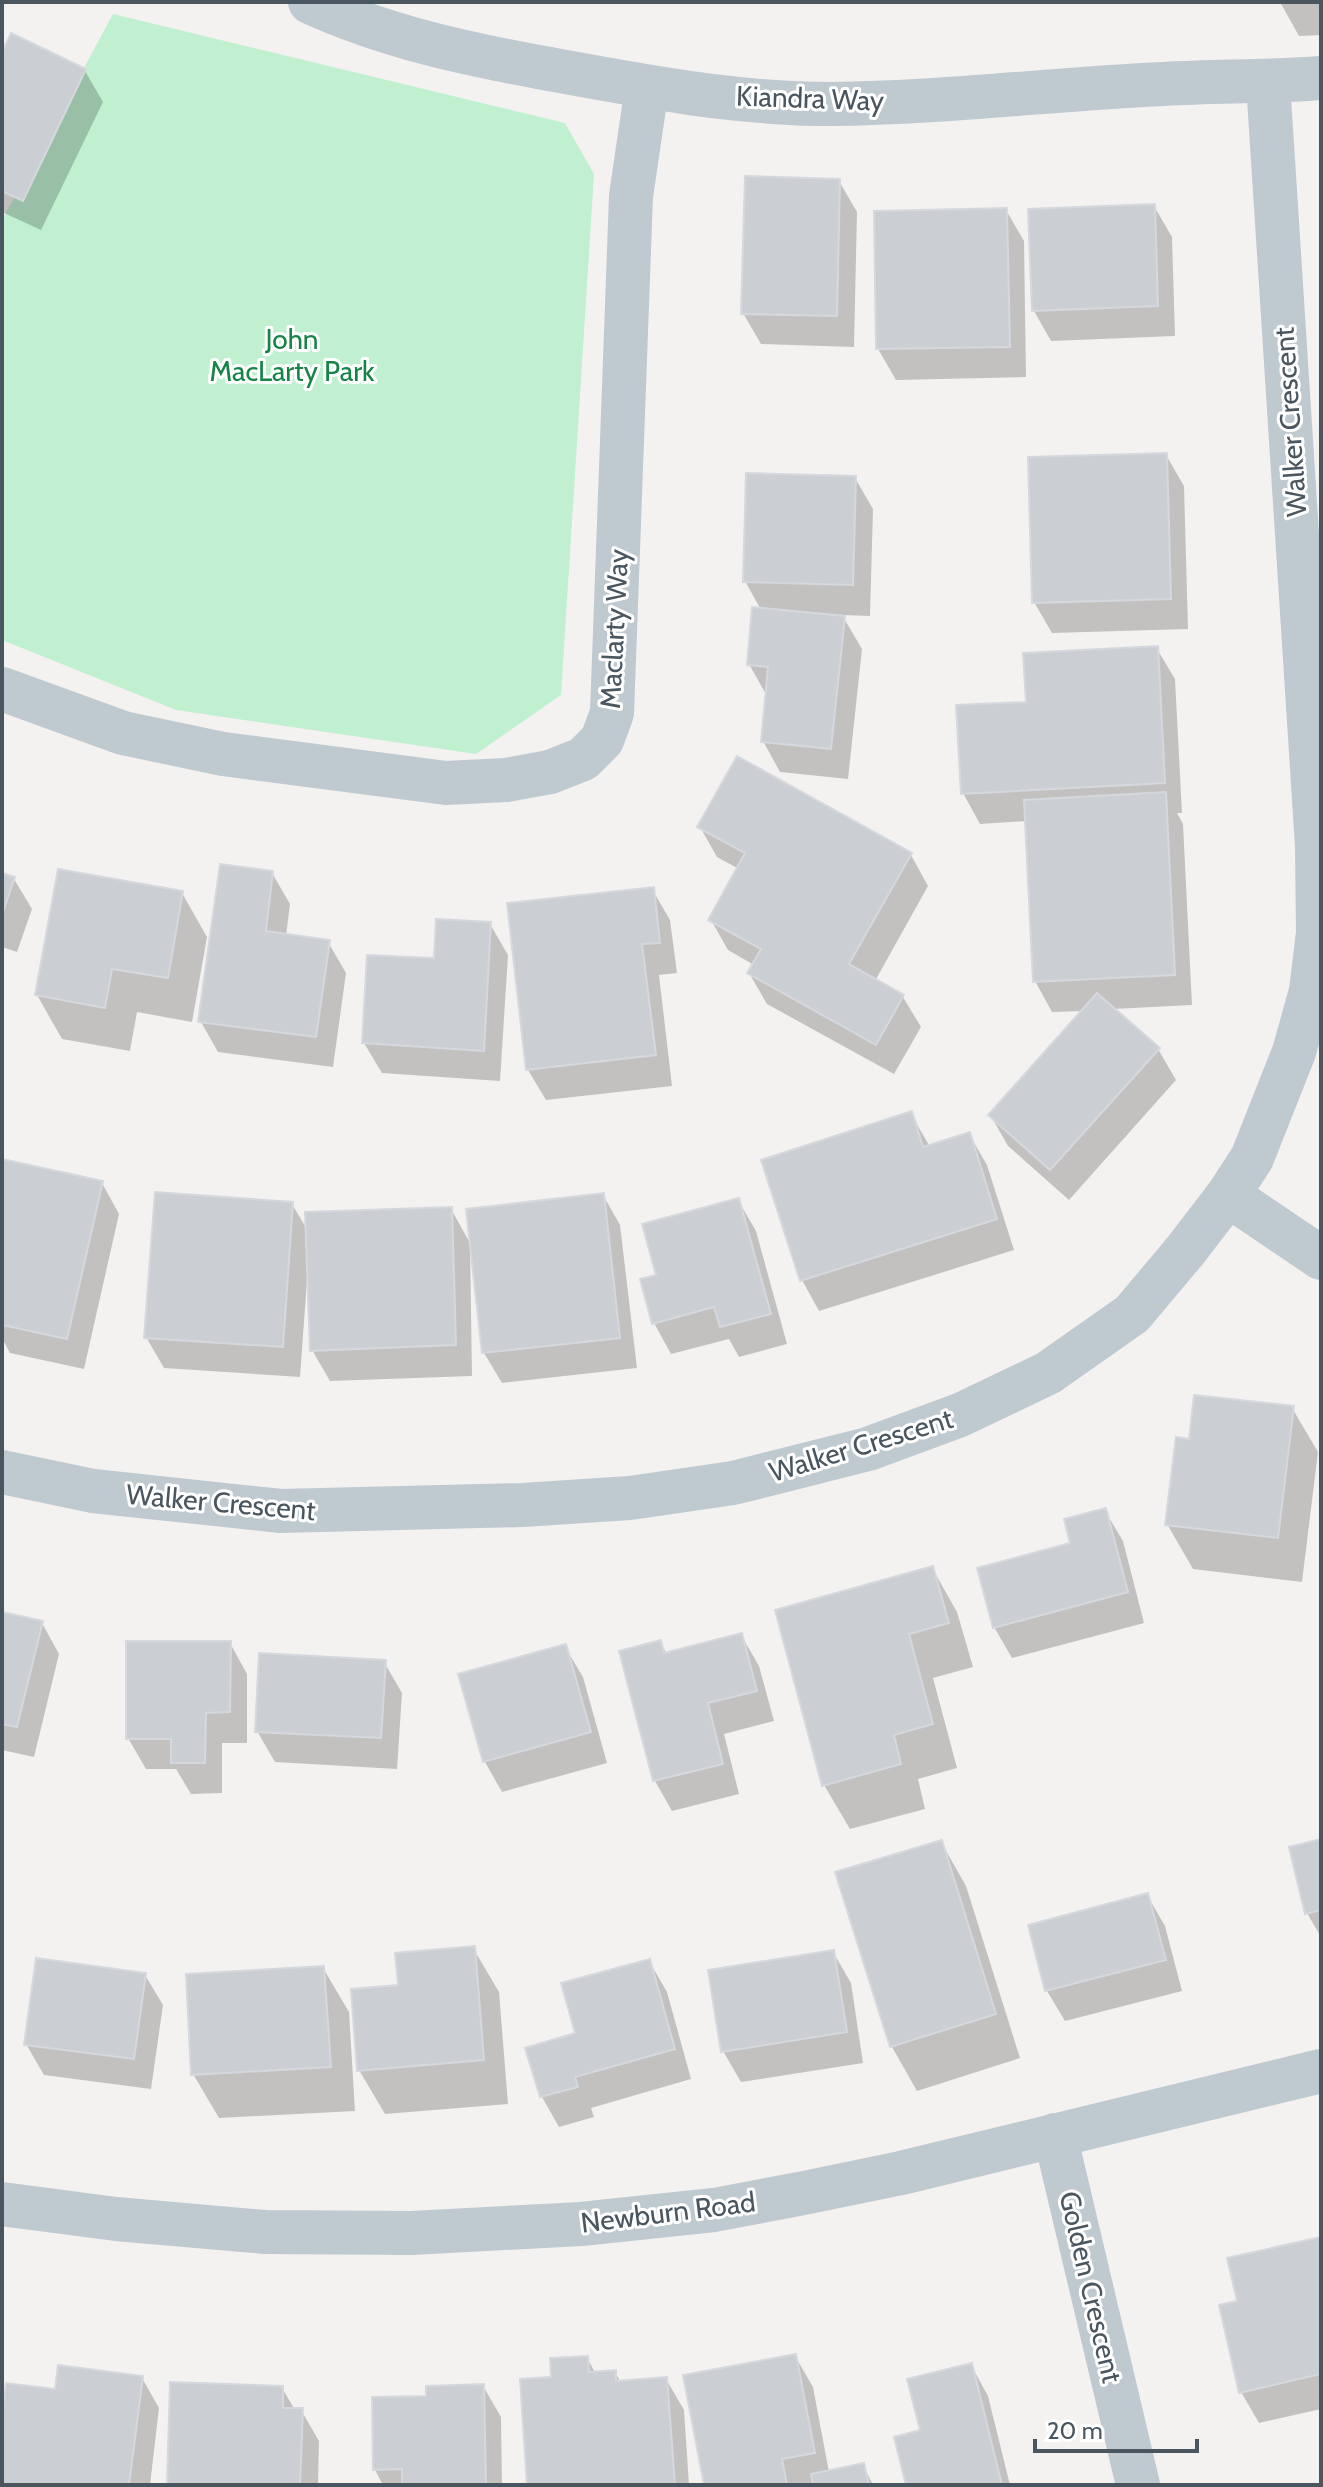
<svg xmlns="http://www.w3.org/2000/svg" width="1323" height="2487" viewBox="0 0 1323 2487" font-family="Cabin,sans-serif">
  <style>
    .green { fill: #c0f0d0 }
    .shadow { fill: #0003 }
    .building { fill: #cbcfd4; stroke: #d5d8dd; stroke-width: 2 }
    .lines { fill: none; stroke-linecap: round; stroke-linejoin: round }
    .minor { stroke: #bfc9d0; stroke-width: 44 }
    .tertiary { stroke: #bfc9d0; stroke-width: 44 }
    .labels { text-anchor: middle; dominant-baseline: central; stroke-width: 6; stroke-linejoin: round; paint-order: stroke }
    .street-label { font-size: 28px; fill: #49565f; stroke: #fff }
    .park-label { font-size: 28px; fill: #168347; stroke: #fff }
  </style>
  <rect width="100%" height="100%" fill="#f4f1f1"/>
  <path class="green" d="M113,14l452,109 29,51 -33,521 -85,59 -300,-44 -174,-70v-420z"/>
  <g class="shadow">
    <path d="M1280,2h41v33l-22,1z"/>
    <path d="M2,57l83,14 18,31 -62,128 -39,-18z"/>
    <path d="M839,181l18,31 -3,135 -93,-3 -18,-31z"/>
    <path d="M1154,206l18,31 3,99 -124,5 -17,-30z"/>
    <path d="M1006,210l18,31 2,136 -130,3 -18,-31z"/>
    <path d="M1166,455l18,31 4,143 -136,4 -18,-31z"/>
    <path d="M855,478l18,31 -3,107 -28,-1 20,34 -14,130 -68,-7 -17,-31 4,-45 -18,-32 12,-54 -16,-29z"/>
    <path d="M1157,649l18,30 7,134h-5l6,11 9,181 -79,4 45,40 18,31 -107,120 -61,-54 -17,-30 93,-105 -32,1 -17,-31 -8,-160 -47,3 -17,-31 65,-89z"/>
    <path d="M700,827l211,28 17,31 -53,95 28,16 18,30 -27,47 -127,-70 -18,-31 5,-8 -26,-15 -17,-30 28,-51 -22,-12z"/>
    <path d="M272,873l18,31 -4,32 42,6 18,31 -13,94 -115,-15 -17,-30z"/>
    <path d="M2,875l12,4 18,30 -15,43 -15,-5z"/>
    <path d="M652,889l18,31 7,53 -18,2 13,111 -126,14 -18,-30 -19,-165z"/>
    <path d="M182,893l25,44 -15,85 -55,-10 -7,39 -68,-12 -25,-44z"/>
    <path d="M490,924l18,31 -8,126 -118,-8 -18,-30z"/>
    <path d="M911,1114l19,33 39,-13 18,31 27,85 -195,61 -17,-31z"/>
    <path d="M2,1161l100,22 17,31 -35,155 -74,-16 -8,-15z"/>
    <path d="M603,1195l17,30 17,143 -135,15 -18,-30z"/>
    <path d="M738,1200l18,31 31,113 -48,13 -10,-18 -58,15 -17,-31 4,-47z"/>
    <path d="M292,1204l16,27 143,-22 19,34 2,133 -142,5 -18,-31 -2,-70h-3l-7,97 -136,-9 -18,-31z"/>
    <path d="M1292,1408l26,44 -16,130 -109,-13 -26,-45 24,-83z"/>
    <path d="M1105,1511l18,30 21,82 -132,35 -18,-31z"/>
    <path d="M932,1568l25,44 16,55 -40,11 24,90 -39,11 7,30 -75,20 -26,-44z"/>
    <path d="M2,1614l40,9 17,31 -25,103 -32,-7z"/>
    <path d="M741,1635l18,31 15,55 -50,13 15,60 -67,17 -17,-30 -33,-129 38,-10 7,12z"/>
    <path d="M230,1643l17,31v69h-25v50l-31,1 -15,-25h-30l-18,-31z"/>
    <path d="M565,1647l18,30 24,86 -105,29 -17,-30 -24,-87z"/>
    <path d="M384,1662l18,31 -5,76 -122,-7 -18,-31z"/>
    <path d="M1321,1841v96l-14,-24z"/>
    <path d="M941,1842l25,44 54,172 -103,33 -25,-44 -54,-173z"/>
    <path d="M1147,1895l18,31 17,65 -117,30 -18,-30 -16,-65z"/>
    <path d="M473,1948l26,44 9,112 -123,10 -26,-44z"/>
    <path d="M833,1952l18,31 12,80 -122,19 -18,-31z"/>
    <path d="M649,1961l18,31 24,87 -100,29 3,9 -35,10 -17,-30 -14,-48 49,-14z"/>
    <path d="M323,1968l26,44 6,99 -136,7 -26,-44z"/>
    <path d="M145,1975l18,30 -12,84 -107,-14 -18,-31z"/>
    <path d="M1321,2240v169l-62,14 -18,-31 -2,-89z"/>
    <path d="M795,2356l18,31 16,85 34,-7 10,20h-166z"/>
    <path d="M587,2358l9,16 19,-2 6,11 45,-4 18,31 5,75h-160l24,-106z"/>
    <path d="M971,2365l17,31 22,89h-102z"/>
    <path d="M142,2378l17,30 -9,77h-148v-52l55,-41z"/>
    <path d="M483,2386l18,31 1,68h-119l-8,-15 53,-72z"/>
    <path d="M282,2388l13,22h6l18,31 -1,44h-150z"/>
  </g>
  <g class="building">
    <path d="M11,33l75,36 -63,132 -21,-10v-139z"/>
    <path d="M745,176l95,3 -3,137 -96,-2z"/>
    <path d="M1155,204l3,102 -126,5 -4,-102z"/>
    <path d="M1007,208l3,139 -134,2 -2,-138z"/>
    <path d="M1167,453l4,146 -139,4 -4,-146z"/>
    <path d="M746,473l110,3 -3,109 -110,-3z"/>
    <path d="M752,607l93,9 -14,133 -70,-7 7,-75 -21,-2z"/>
    <path d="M1158,646l7,137 -204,11 -5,-89 70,-3 -3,-49z"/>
    <path d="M737,756l175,97 -63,111 55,31 -28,50 -129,-72 14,-24 -53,-29 37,-67 -48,-26z"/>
    <path d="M1166,792l9,183 -142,7 -9,-182z"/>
    <path d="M220,864l53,7 -7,60 64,9 -14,97 -118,-15z"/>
    <path d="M58,869l125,22 -15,87 -56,-9 -7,39 -70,-13z"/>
    <path d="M2,873l13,4 -13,38z"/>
    <path d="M654,887l6,56 -18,1 14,111 -130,15 -19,-167z"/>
    <path d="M436,919l55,3 -7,129 -122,-8 5,-88 67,3z"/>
    <path d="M1097,993l63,55 -110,122 -62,-55z"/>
    <path d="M912,1111l11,36 47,-15 27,87 -197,62 -39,-121z"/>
    <path d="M2,1159l101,22 -36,158 -65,-14z"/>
    <path d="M155,1192l138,10 -10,145 -139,-9z"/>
    <path d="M604,1193l16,145 -138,15 -16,-144z"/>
    <path d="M739,1198l32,116 -51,13 -6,-20 -62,17 -12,-45 16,-4 -14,-51z"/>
    <path d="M452,1207l4,138 -146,6 -5,-139z"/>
    <path d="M1194,1395l100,11 -16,132 -113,-13 11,-88 13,2z"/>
    <path d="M1106,1508l22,84 -135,36 -16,-60 93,-25 -6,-24z"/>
    <path d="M933,1566l16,57 -40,11 24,90 -39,11 7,29 -79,22 -47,-176z"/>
    <path d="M2,1612l41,9 -26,106 -15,-3z"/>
    <path d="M742,1633l15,58 -49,12 15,61 -70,17 -34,-130 42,-11 3,13z"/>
    <path d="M126,1641h105l-1,71 -24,1 -1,50h-34v-24h-45z"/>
    <path d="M566,1644l25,88 -108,30 -25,-88z"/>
    <path d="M259,1653l127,7 -5,78 -126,-6z"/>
    <path d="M1321,1839v71l-16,4 -16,-67z"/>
    <path d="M942,1840l54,174 -106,33 -55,-175z"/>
    <path d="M1148,1893l18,67 -121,31 -17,-66z"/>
    <path d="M475,1946l9,114 -127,11 -6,-82 47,-4 -3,-32z"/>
    <path d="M834,1950l13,82 -126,20 -13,-82z"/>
    <path d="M36,1958l110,15 -12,86 -110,-14z"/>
    <path d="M650,1959l25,90 -100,28 3,10 -38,10 -15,-49 50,-15 -14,-50z"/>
    <path d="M324,1966l7,101 -140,8 -5,-101z"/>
    <path d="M1321,2237v137l-82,19 -20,-88 18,-4 -10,-43z"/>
    <path d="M796,2354l19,99 -33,6 5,26h-83l-21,-110z"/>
    <path d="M588,2356l1,16 27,-2v11l51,-4 8,108h-148l-7,-106 31,-2 -1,-19z"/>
    <path d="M972,2363l30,122h-96l-12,-48 26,-7 -13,-51z"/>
    <path d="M58,2365l85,11 -14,109h-127v-68l4,-34 49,6z"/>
    <path d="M170,2382l113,4v22h20l-3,77h-133z"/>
    <path d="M484,2384l2,101h-84v-16l-29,1 -1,-73 54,-1v-10z"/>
    <path d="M864,2463l5,22h-56l-2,-11z"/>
  </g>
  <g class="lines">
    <g class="minor">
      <path d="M310,2c76,35 157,52 239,67 92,17 187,35 282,35 111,-1 222,-15 333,-20 52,-3 105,-2 157,-6"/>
      <path d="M2,689l121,44 100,21 223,29 60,-3 44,-8 33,-13 19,-19 10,-27 19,-517 16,-109"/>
      <path d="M1228,1195l93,63"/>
      <path d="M2,1472l91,19 188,20 242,-6 107,-7 103,-15 135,-34 92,-34 88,-42 84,-59 53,-63 43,-56 24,-37 42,-106 17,-61 7,-58 -1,-87 -49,-764"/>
      <path d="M1055,2135l83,350"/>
    </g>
    <path class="tertiary" d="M2,2204l114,15 149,13 146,1 170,-9 133,-14 90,-17 97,-20 420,-102"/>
  </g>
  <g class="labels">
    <g class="street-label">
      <text transform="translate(810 98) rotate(2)">Kiandra Way</text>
      <text transform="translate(1290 422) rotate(-94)">Walker Crescent</text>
      <text transform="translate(614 629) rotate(-87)">Maclarty Way</text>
      <text transform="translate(861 1445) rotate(-17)">Walker Crescent</text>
      <text transform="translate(221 1502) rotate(5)">Walker Crescent</text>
      <text transform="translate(668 2212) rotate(-7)">Newburn Road</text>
      <text transform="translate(1091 2287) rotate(77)">Golden Crescent</text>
    </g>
    <g class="park-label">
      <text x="292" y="339">John<tspan x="292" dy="32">MacLarty Park</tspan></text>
    </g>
  </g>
  <rect width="1323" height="2487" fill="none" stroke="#49565f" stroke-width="8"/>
  <path d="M1035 2439v12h162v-12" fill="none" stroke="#49565f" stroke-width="4"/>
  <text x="1047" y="2439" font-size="24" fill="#49565f" stroke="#ffffff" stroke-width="6" paint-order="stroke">20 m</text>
</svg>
